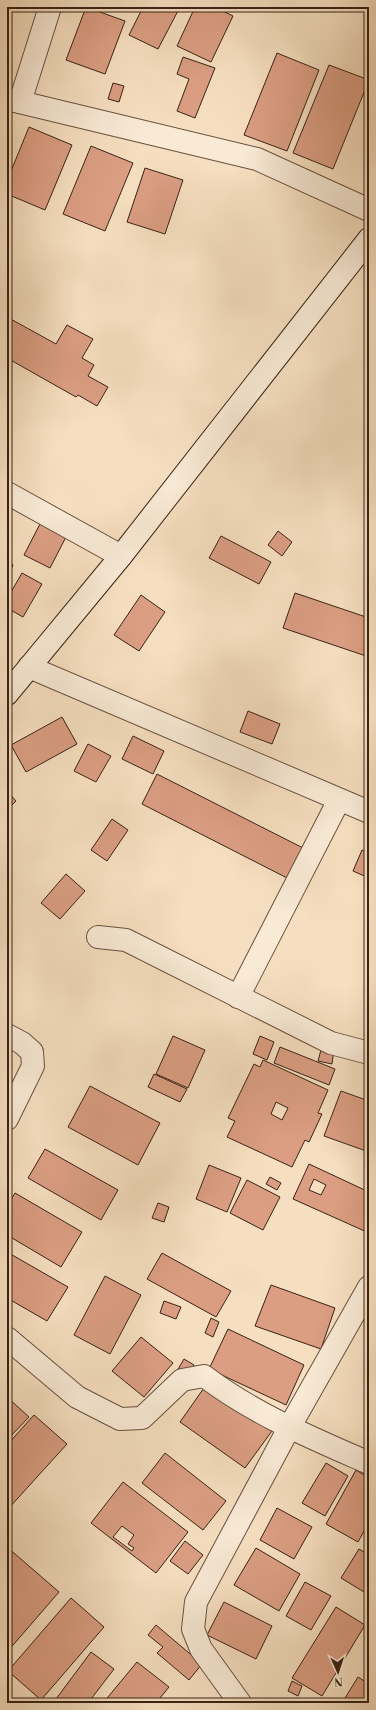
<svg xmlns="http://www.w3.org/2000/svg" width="376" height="1710" viewBox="0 0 376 1710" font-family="'Libre Bodoni',serif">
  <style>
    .building { fill: #db9e83; stroke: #392214; fill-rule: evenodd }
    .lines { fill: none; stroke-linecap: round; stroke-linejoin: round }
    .street-casing { stroke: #68513f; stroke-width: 24 }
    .secondary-casing { stroke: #392214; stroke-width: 24 }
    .street { stroke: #f9ead6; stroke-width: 22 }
    .secondary { stroke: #f9ead6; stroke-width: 22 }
  </style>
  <rect width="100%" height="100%" fill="#f6dfc0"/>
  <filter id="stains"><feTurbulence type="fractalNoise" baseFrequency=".005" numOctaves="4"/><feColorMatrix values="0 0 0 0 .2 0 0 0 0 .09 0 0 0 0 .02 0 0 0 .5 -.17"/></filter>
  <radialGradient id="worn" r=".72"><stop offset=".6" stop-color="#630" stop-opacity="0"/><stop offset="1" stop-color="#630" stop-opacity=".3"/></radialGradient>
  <g class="building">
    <path d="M86,7l39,14 -20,53 -39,-14z"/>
    <path d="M143,7h37l-22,42 -29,-14z"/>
    <path d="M195,7h20l18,9 -22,46 -34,-16z"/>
    <path d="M231,7h9l-2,4z"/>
    <path d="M277,53l42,17 -32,81 -43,-16z"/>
    <path d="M183,57l32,11 -20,50 -18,-7 12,-32 -12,-5z"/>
    <path d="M329,65l40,15 -36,89 -40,-16z"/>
    <path d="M113,83l11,3 -5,16 -11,-3z"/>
    <path d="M29,127l43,18 -27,65 -38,-16v-13z"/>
    <path d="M7,131l4,3 -4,8z"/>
    <path d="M91,146l42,17 -28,68 -42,-17z"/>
    <path d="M145,168l38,12 -18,54 -38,-12z"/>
    <path d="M7,317l49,27 11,-19 26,14 -11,19 12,7 -6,11 20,11 -11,19 -19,-11 -2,2 -69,-39z"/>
    <path d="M41,522l26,13 -17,33 -26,-13z"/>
    <path d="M278,531l14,11 -10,14 -14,-11z"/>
    <path d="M221,536l50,26 -12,22 -50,-26z"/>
    <path d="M7,561l6,4 -6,12z"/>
    <path d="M22,573l20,11 -19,33 -16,-9v-9z"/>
    <path d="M295,593l74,25v39l-86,-29z"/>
    <path d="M141,595l24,17 -26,39 -25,-16z"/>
    <path d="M248,711l32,13 -8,20 -32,-12z"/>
    <path d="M62,717l15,27 -51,28 -15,-27z"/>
    <path d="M133,736l31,15 -11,23 -31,-15z"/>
    <path d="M88,744l23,12 -15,26 -22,-11z"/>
    <path d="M157,774l152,77 -16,30 -151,-77z"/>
    <path d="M7,791l9,10 -9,9z"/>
    <path d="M112,819l16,11 -21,31 -16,-11z"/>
    <path d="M362,850l7,3v25l-16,-7z"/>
    <path d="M66,874l19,17 -25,28 -19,-16z"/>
    <path d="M173,1036l32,14 -17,38 -32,-14z"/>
    <path d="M260,1036l14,6 -7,18 -14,-6z"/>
    <path d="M322,1046l12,3 -2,15 -14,-3z"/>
    <path d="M280,1047l55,22 -6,16 -55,-22z"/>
    <path d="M263,1060l65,30 -10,23 4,1 -13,28 -4,-2 -13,27 -65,-30 8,-16 -7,-3 26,-54 6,3zM276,1102l12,6 -6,12 -11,-6z"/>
    <path d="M154,1074l33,15 -7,13 -32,-15z"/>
    <path d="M90,1086l70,37 -22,42 -70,-38z"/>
    <path d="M341,1091l28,10v51l-45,-16z"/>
    <path d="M45,1149l73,41 -17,30 -73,-42z"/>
    <path d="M309,1164l60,28v41l-76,-34zM314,1179l12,6 -5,10 -12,-5z"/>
    <path d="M209,1165l32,13 -14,34 -31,-13z"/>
    <path d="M270,1177l11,6 -4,7 -11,-6z"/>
    <path d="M247,1180l33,17 -17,33 -33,-17z"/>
    <path d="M15,1193l67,39 -21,35 -54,-32v-29z"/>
    <path d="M158,1203l11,4 -5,15 -12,-4z"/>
    <path d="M7,1252l61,35 -21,34 -40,-23z"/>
    <path d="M162,1253l69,38 -15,26 -69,-38z"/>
    <path d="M105,1276l36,19 -31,59 -36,-19z"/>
    <path d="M271,1285l64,23 -14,41 -66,-23z"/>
    <path d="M164,1301l17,6 -5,12 -16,-6z"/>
    <path d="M211,1318l8,4 -6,15 -8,-4z"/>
    <path d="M228,1329l76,36 -18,40 -77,-36z"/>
    <path d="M141,1337l32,26 -29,34 -32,-26z"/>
    <path d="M184,1359l10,6 -7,12 -10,-6z"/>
    <path d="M206,1385l66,46 -27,37 -65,-46z"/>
    <path d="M7,1397l22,20 -22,23z"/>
    <path d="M34,1415l33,29 -59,65 -1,-64z"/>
    <path d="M165,1453l61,48 -23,29 -61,-47z"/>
    <path d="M326,1463l22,13 -23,40 -23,-13z"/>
    <path d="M356,1470l13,8v44l-11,20 -32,-18z"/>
    <path d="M123,1482l65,50 -32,41 -65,-50zM122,1526l12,9 -6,9 6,4 -2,3 -19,-14z"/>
    <path d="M277,1508l35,19 -18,32 -34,-19z"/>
    <path d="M185,1541l18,14 -15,19 -18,-13z"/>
    <path d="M7,1547l52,45 -52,60v-42l3,-3 -3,-3z"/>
    <path d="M256,1548l44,26 -21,37 -45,-26z"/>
    <path d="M359,1549l10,6v40l-28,-17z"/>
    <path d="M305,1582l26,14 -20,34 -25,-14z"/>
    <path d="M71,1598l33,29 -63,73 -33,-29z"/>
    <path d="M224,1602l48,24 -16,33 -49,-24z"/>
    <path d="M336,1607l29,18 -43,71 -30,-18z"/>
    <path d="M156,1625l46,39 -13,16 -32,-27 6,-6 -15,-12z"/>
    <path d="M91,1652l23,17 -26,34h-35z"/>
    <path d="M137,1662l32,25 -13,16h-53z"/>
    <path d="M358,1677l11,7v19h-27z"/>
    <path d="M292,1681l10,5 -4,10 -10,-5z"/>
  </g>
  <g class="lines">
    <defs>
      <g id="street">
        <path d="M7,99l250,60 112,51"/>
        <path d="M20,102l30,-95"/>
        <path d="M7,493l114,63"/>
        <path d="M29,667l340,145"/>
        <path d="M98,937l28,3 205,103 38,10"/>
        <path d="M238,997l101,-197"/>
        <path d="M7,1035l15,8 10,9 1,14 -26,53"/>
        <path d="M7,1338l70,59 43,22 22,-1 40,-38 22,-4c50,38 108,62 165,87"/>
        <path d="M240,1703l-39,-54 -8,-20 3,-27 93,-174 80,-141"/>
      </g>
      <path id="secondary" d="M7,694l114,-138 248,-317"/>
    </defs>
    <use href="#street" class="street-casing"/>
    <use href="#secondary" class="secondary-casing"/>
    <use href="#street" class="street"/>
    <use href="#secondary" class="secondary"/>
  </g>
  <rect width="376" height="1710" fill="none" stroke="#f6dfc0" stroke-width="24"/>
  <rect x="8" y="8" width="360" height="1694" fill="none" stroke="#392214" stroke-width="2"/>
  <rect x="12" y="12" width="352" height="1686" fill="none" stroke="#392214"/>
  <g transform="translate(338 1672) rotate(177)" stroke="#f9ead6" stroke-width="3" paint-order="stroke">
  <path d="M0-3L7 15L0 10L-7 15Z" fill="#392214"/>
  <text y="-6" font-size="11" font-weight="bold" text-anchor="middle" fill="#392214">N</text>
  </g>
  <rect width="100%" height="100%" filter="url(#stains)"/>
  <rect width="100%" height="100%" fill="url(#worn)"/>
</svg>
